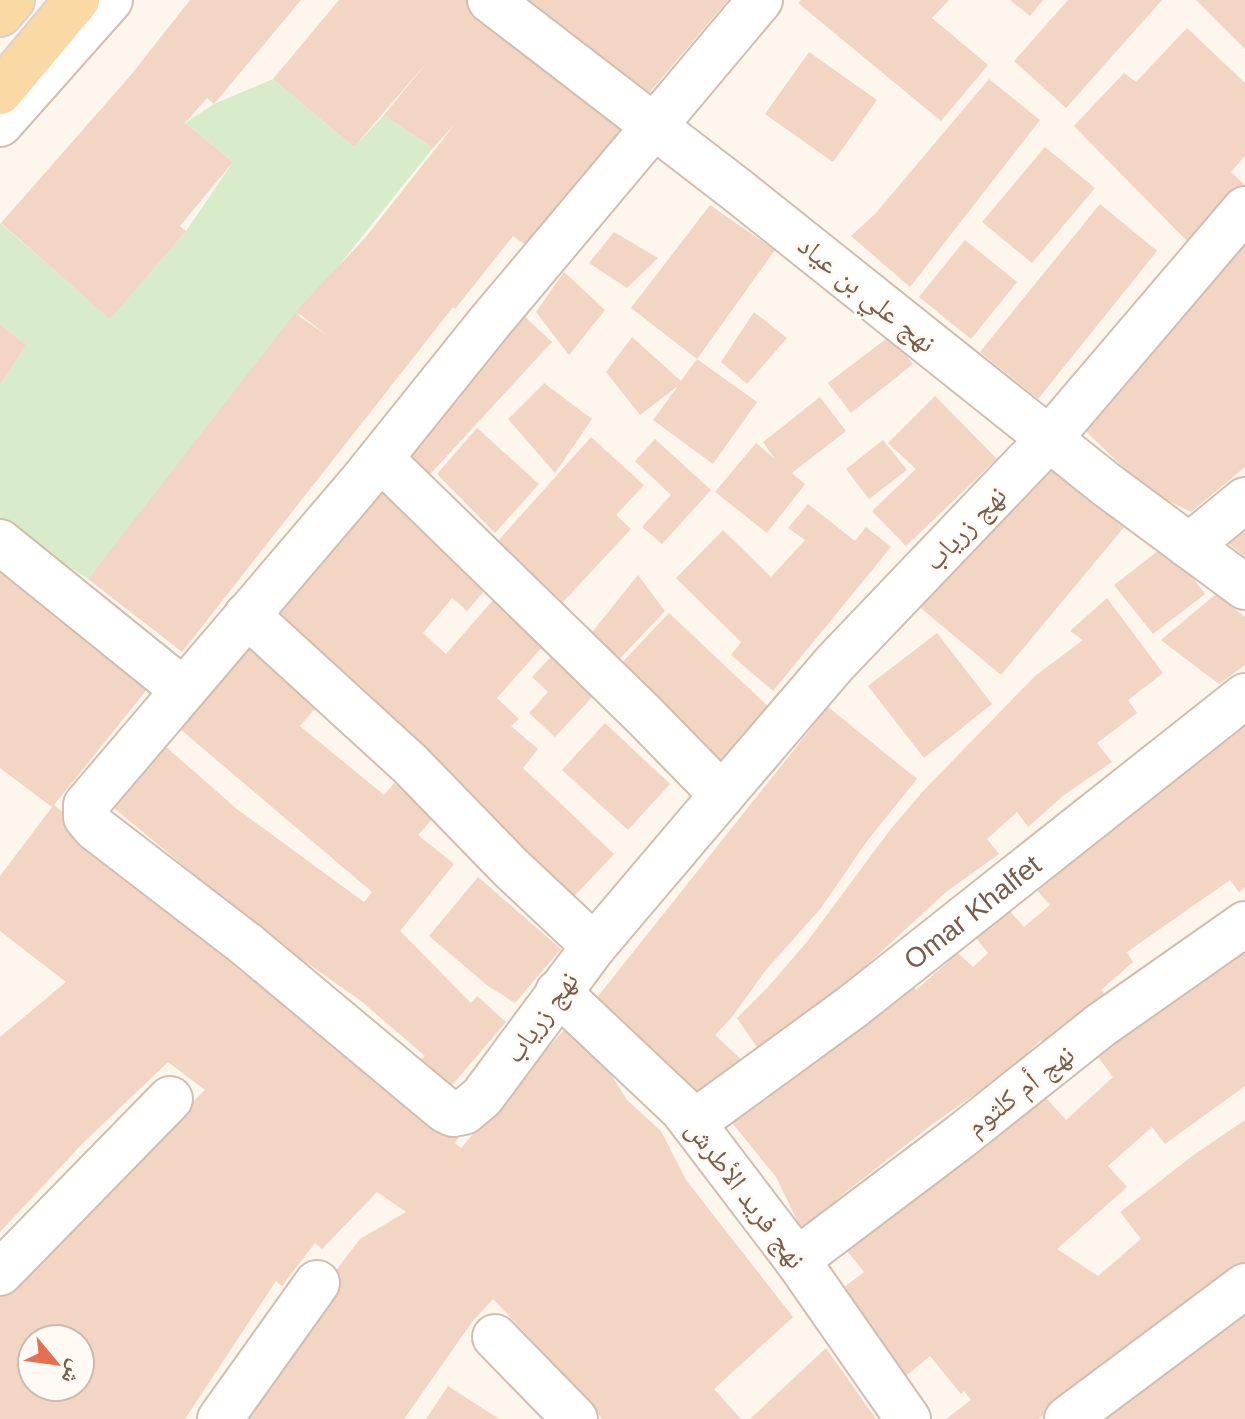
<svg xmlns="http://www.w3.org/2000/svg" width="1245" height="1419" viewBox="0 0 1245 1419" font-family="Helvetica,'Noto Naskh Arabic',sans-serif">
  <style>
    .green { fill: #d8ecc9 }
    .building { fill: #f3d5c3; fill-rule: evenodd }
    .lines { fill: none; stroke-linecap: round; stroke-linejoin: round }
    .minor-casing { stroke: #d1beb0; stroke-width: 48 }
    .major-casing { stroke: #dad1cd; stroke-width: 48 }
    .minor { stroke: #fff; stroke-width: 44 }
    .major { stroke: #fbd9a5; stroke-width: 44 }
    .labels { text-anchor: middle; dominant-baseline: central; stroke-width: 6; stroke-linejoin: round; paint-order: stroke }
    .street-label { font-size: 28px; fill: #7a5c4d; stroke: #fffaf3 }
  </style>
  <rect width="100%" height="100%" fill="#fdf6ec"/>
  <path class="green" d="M273,79l81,68 30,-32 49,33 -345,431 -88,-57v-137l26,-40 -26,-21v-101l110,95 76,-87 47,-69 -48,-39 29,-19z"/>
  <g class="building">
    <path d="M190,0h111l-87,104 -7,-6 -22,25 48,39 -53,64 6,5 -76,88 -109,-96 129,-147z"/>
    <path d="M339,0h131l159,122 -95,129 -21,-15 -58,73 -2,-2 -271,345 -94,-73 207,-266 34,24 -33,-26 69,-73 90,-114 -22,24 -49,-33 44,-54 -74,86 -81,-68z"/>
    <path d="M523,0h205l-79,93z"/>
    <path d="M801,0h148l-17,18 56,47 -47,56 -143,-118z"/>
    <path d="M1010,0h33l-13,16z"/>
    <path d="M1068,0h94l-96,108 -52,-47z"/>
    <path d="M1196,0h49v49z"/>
    <path d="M1187,28l58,55v73l-14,16 13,12 -56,58 -114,-116 50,-53 12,9z"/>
    <path d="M809,52l68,48 -44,62 -68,-48z"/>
    <path d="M989,79l51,41 -130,167 -59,-51 24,-22z"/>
    <path d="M1045,147l50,41 -63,75 -50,-41z"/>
    <path d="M1100,204l57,47 -119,148 -58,-47z"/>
    <path d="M710,205l65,45 -78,109 60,43 -44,62 -60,-44 25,-34 -38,29 -34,-43 26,-35 49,44 16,-22 -66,-51z"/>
    <path d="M1245,227v240l-54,45 -44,-22 -74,-71z"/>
    <path d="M614,232l44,26 -31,30 -38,-25z"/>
    <path d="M965,240l52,42 -46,57 -52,-42z"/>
    <path d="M564,272l41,38 -36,45 -33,-43z"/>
    <path d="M754,312l33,26 -40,46 -26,-22z"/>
    <path d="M522,314l30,28 -130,141 -27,-24z"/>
    <path d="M0,324l26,21 -26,40z"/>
    <path d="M891,335l22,29 -62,49 -23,-30z"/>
    <path d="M544,383l48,36 -37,54 -47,-54z"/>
    <path d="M935,396l62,63 -91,87 -34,-35 44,-42 -28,-26z"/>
    <path d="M820,397l26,34 -54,42 13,11 -38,49 -52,-41 41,-49 19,16 -12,-17z"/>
    <path d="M477,428l62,56 -44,49 -58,-59z"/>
    <path d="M591,437l53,48 -28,30 15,14 -68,73 -66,-60z"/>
    <path d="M655,439l56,51 -49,54 -20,-17 29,-32 -36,-34z"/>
    <path d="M883,440l24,30 -38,29 -23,-30z"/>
    <path d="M1045,450l85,70 -129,155 -85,-71z"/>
    <path d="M381,481l111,101 -25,29 -15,-13 -29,35 23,21 47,-54 51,45 -47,53 22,21 -8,7 27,23 -15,19 91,86 -47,50 -302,-287z"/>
    <path d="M808,504l47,37 11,-14 25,20 -118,144 -42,-36 10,-13 -65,-64 47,-48 48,47 34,-37 -17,-12z"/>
    <path d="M1245,521v36l-20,-16z"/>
    <path d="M1167,544l38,50 -52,40 -39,-49z"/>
    <path d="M0,554l157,123 -103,128 343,283 62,49 -4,6 6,5 114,-131 52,83 34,31 25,49 107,137 -79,72 27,30h-139l-13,-18 -96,-102 -21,23 -68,97h-171l58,-90 69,-90 46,-27 -29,-20 -55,57 -7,-6 -33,43 -6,-5 -91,138h-185v-132l205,-197 -37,-28 -86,82 -82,88v-195l66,-55 -66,-51v-55l52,-69 -52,-39zM32,1339h48v48h-48z"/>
    <path d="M638,575l27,36 -54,57 -26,-27z"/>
    <path d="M1216,594l29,23v48l-26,19 -58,-44z"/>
    <path d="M1107,598l56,75 -35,27 9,13 -40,30 15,19 -48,33 -36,32 -11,-15 -30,27 12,15 -53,38 -100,92 -85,69 -24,-35 31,-31 38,-44 84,-113 34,-40 111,-114 48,-36 -13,-9z"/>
    <path d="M669,613l103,97 -57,59 -101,-98z"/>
    <path d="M937,633l55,71 -68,54 -56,-72z"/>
    <path d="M251,644l69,59 -20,23 84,69 10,-12 40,34 -16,18 36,29 -54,67 71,72 6,-7 29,26 -59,69 -30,-27 8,-8 -64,-55 -54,-38 -7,10 -21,-18 6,-10 -48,-35 -123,-102 52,-61 71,62 127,93 8,-10 -192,-163z"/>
    <path d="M551,657l43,38 -39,42 -26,-24 19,-21 -16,-15z"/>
    <path d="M828,707l89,72 -50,62 -46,67 -56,63 -33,46 -17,18 28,26 -41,32 -23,-14 -84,-79z"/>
    <path d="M1245,718v169l-6,5 -9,-12 -103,72 6,10 -32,28 9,10 -61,49 -8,-9 -36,33 -71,50 -92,72 -39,38 -27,-56 -47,-58 178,-139 9,10 42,-37 15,14 15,-14 -20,-25 33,-27 23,26 26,-22 -19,-21z"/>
    <path d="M605,723l65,61 -42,46 -66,-60z"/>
    <path d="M478,877l83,72 -46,54 -27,-17 -59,-50z"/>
    <path d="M1245,939v147l-80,58 -13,-17 -44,39 19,21 -70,62 41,27 43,-37 -21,-27 75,-58 50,-34v150l-155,115 -52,34h-92l25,-19 -7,-9 -3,3 -31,-38 -36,30 -64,-88 34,-26 -17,-21 56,-43 135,-119 28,31 47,-43 -21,-28z"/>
    <path d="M1245,1308v111h-157z"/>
    <path d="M826,1348l50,71h-126z"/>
    <path d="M448,1386l51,33h-73z"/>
  </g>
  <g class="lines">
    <defs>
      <g id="minor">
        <path d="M490,0l247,190 370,295 138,102"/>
        <path d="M760,0l-271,323 -127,158 -276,324v12l9,11 151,116 199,166 8,4 11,-2 18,-15 112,-151 128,-151 113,-132 214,-224 196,-230"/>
        <path d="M0,124l110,-124"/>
        <path d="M381,459l264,257 77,79"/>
        <path d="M0,542l182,147"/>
        <path d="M1189,546l56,-46"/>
        <path d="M247,615l163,149 100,103 84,79"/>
        <path d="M558,992l124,117 115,151 111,159"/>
        <path id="s1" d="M693,1123l159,-116 393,-311"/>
        <path d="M797,1260l163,-123 141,-112 144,-101"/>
        <path d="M0,1273l170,-174"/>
        <path d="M495,1337l80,82"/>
        <path d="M220,1419l97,-136"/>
        <path d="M1067,1419l178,-133"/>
      </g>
      <g id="major">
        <path d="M0,14l12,-14"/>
        <path d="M0,92l77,-92"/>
      </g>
    </defs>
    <use href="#minor" class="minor-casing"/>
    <use href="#major" class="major-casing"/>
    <use href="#minor" class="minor"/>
    <use href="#major" class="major"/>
  </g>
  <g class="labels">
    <g class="street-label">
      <text transform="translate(867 294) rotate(39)">نهج علي بن عياد</text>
      <text transform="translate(965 528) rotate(-46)">نهج زرياب</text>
      <text stroke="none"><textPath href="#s1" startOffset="350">Omar Khalfet</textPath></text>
      <text transform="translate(541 1017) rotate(-54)">نهج زرياب</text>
      <text transform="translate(1020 1090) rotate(-38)">نهج أم كلثوم</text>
      <text transform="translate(746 1194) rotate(53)">نهج فريد الأطرش</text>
    </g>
  </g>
  <g transform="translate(56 1363) rotate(119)"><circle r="38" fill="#fffaf3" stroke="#cabbb1" stroke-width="2"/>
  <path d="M0-6L14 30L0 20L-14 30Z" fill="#e76f51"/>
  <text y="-12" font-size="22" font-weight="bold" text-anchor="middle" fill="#7a5c4d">ش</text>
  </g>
</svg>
